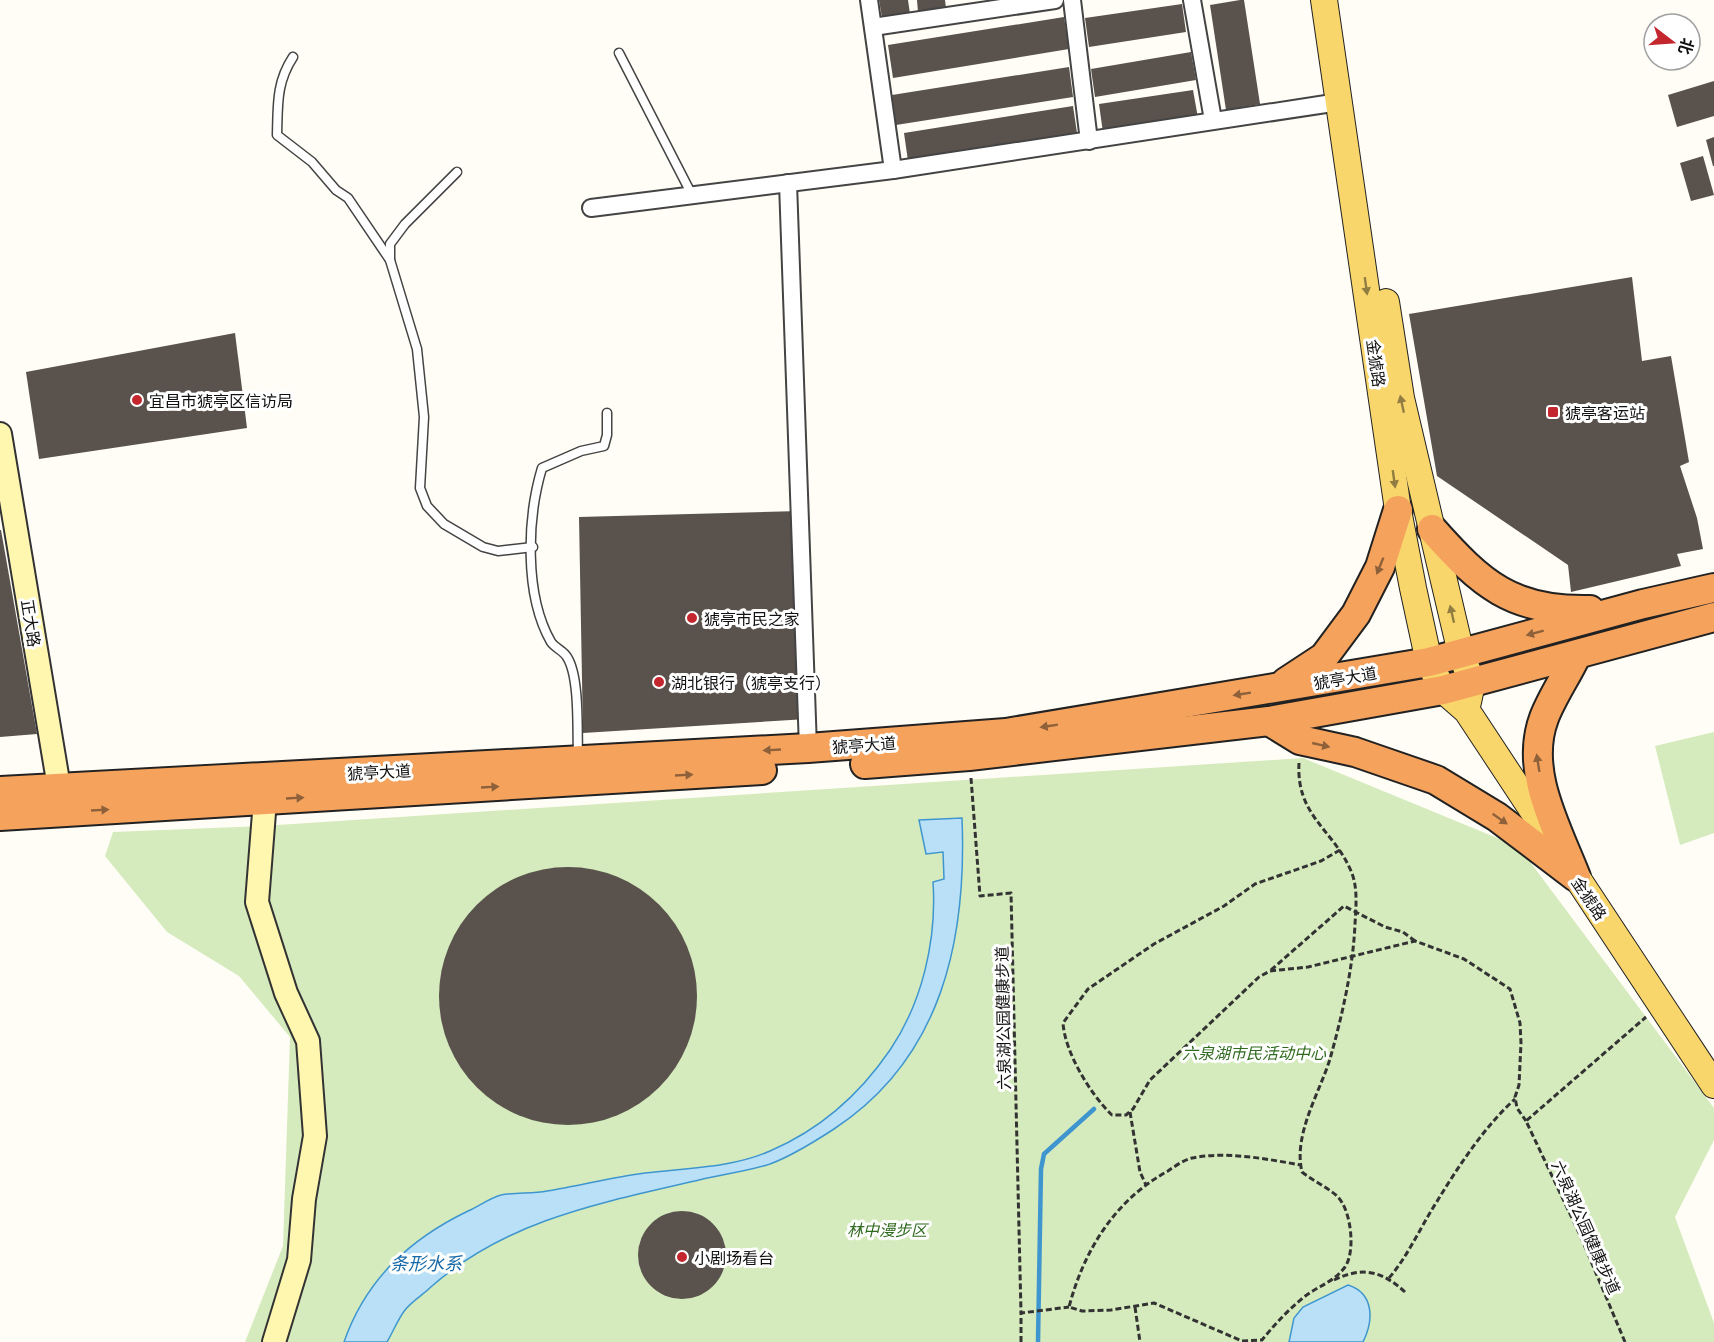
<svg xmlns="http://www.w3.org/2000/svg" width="1714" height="1342" viewBox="0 0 1714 1342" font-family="Georgia,'Noto Sans SC',serif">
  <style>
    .green { fill: #d5ebbd }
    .water { fill: #b9e0f7; stroke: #3f96cf; stroke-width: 1.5 }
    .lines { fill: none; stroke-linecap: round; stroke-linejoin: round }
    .stream { stroke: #3f96cf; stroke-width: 4.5 }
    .building { fill: #5a524d }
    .lane-casing { stroke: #444; stroke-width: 11 }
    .street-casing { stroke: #444; stroke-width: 20 }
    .secondary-casing { stroke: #333; stroke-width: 26 }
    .primary-casing { stroke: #222; stroke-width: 28 }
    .highway-casing { stroke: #222; stroke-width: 32 }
    .path { stroke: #333; stroke-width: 3; stroke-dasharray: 6 3; stroke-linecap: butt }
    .lane { stroke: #fff; stroke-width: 8 }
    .street { stroke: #fff; stroke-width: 16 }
    .secondary { stroke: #fff6b0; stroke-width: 22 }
    .primary { stroke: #f9d66b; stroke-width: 26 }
    .highway { stroke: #f5a25d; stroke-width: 28 }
    .oneway { fill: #917d42 }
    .oneway2 { fill: #8e613b }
    .poi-dot { fill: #c4262e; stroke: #fff; stroke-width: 2 }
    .labels { text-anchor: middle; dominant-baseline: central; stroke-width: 6; stroke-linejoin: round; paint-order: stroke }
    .street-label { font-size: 16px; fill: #111; stroke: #fff }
    .poi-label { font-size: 16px; fill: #111; stroke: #fff; text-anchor: start }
    .park-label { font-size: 16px; font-style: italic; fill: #2f6b1f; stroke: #fff }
    .water-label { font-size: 18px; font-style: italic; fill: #1768a6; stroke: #fff }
  </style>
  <rect width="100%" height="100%" fill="#fffdf5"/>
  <g class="green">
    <path d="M1714,732v101l-34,12 -25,-99z"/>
    <path d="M1303,758l216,89 195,261v32l-39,77 39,106v19h-1469l38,-96 7,-209 -51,-61 -72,-44 -62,-76 8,-24 149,-6z"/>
  </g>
  <g class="water">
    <path d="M962,818c5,122 -20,240 -128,311 -20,13 -42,27 -64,35 -21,7 -45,10 -67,15 -97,23 -193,39 -271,107 -8,8 -20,15 -27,24 -7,9 -12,22 -18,32h-43c22,-63 66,-103 124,-131 11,-5 22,-13 33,-16 15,-3 31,-1 46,-4 32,-5 65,-14 98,-18 40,-5 87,-5 125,-22 49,-21 90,-57 120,-101 32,-47 47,-110 43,-168l11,-3 -1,-27 -17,2 -7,-34z"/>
    <path d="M1348,1285c26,8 26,35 15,57h-74l5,-24 9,-11z"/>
  </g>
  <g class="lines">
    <path class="stream" d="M1038,1342l3,-173 3,-15 50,-45"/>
  </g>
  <g class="building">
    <path d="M879,0h29l2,14 -28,4z"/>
    <path d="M917,0h28l1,8 -28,4z"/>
    <path d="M1240,0h4l16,104 -34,6 -16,-105z"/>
    <path d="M1182,4l4,28 -97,15 -4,-29z"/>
    <path d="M1064,17l5,32 -176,29 -5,-33z"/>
    <path d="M1191,52l5,28 -101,17 -4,-28z"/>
    <path d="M1069,67l4,30 -177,28 -4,-30z"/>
    <path d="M1714,81v35l-37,11 -9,-32z"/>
    <path d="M1193,90l5,28 -95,15 -4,-29z"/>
    <path d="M1073,106l4,27 -169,28 -4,-28z"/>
    <path d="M1714,137v29h-1l-7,-26z"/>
    <path d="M1703,156l11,39 -23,6 -11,-38z"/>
    <path d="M1632,277l10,84 29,-5 18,106 -9,4 17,52 6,31 -26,5 4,12 -110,26 -3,-27 -131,-89 -28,-162z"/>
    <path d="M235,333l12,95 -208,31 -13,-87z"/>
    <path d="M800,511l7,208 -224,14 -4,-216z"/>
    <path d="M0,530h1l36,204 -37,3z"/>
    <circle cx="568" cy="996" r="129"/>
    <circle cx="682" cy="1255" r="44"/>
  </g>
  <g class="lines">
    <defs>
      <g id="lane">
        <path d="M619,53l73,142"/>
        <path d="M293,57c-17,26 -15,48 -16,78l35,27 24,28 12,8 42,62"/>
        <path d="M457,172l-52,52 -15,20v16l27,89 7,68 -4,71 7,18 17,18 39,23 15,4 35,-4"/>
        <path d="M578,757c-1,-25 2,-80 -11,-100 -3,-6 -12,-9 -16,-15 -27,-47 -24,-124 -9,-174l39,-17 23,-5 3,-11v-22"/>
      </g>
      <g id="street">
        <path d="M869,0l24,170"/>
        <path d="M1072,0l17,141"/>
        <path d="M1192,0l21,120"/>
        <path d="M873,27l182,-27"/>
        <path d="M788,183l20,565"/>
        <path d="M591,208l302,-38 446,-68"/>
      </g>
      <g id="secondary">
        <path d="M0,434l62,371"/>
        <path d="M265,800l-8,102 29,91 22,48 7,95 -11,63 -5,61 -25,82"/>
      </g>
      <g id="primary">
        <path d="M1324,0l74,510 15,78 16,74 14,28 24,21 247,374"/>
        <path d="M1386,302l15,96 60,255 11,30 -4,19"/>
      </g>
      <g id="highway">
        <path d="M1432,529c49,55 80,83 158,81"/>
        <path d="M1286,682l38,-25 32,-43 24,-47 18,-57"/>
        <path d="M1269,721l31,19 55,12 81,28 61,37 79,60c-19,-49 -52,-106 -32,-159 8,-21 22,-41 32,-62"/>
        <path d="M865,764l104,-8 300,-35 174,-31 271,-73"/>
        <path d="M0,791l808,-43 198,-15 423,-71 214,-58 71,-16"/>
        <path d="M0,816l762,-46"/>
      </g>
    </defs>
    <use href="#lane" class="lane-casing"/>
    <use href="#street" class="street-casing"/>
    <use href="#secondary" class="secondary-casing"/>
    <use href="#primary" class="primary-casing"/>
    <use href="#highway" class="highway-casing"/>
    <g class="path">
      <path d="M1299,763c-3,53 34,66 52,108 7,16 5,35 4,53 -2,45 -13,92 -25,135 -11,35 -37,76 -28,113 11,9 25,15 35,24 14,13 19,55 8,71 -11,15 -27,19 -41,30 -16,13 -29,27 -42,43l-20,1 -88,-38 -43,7 -29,1 -13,-4c15,-57 46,-107 99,-136 7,-5 16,-11 24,-13 35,-7 74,1 109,7"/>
      <path d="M971,778l9,118 31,-3 10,420"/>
      <path d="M1340,850l-19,11 -66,23 -31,22 -70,38 -66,45 -25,34c2,30 28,72 49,92h14l7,-6 17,-29 109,-103 11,-6 38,-4 107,-26 49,18 46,30 10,34 1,20 -2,42 -4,12 2,11 9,13"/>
      <path d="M1271,970l73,-64 41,21 18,5 12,9"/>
      <path d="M1130,1112l10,60 6,13"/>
      <path d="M1389,1278c19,-22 31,-50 47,-75 22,-36 48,-76 79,-104"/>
      <path d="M1334,1280c29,-14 48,-9 71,12"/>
      <path d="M1135,1307l5,35"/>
      <path d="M1021,1342v-29l48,-6"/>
      <path d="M1625,1342l-45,-107 -54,-114 120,-104"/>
    </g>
    <use href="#lane" class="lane"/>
    <use href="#street" class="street"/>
    <use href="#secondary" class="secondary"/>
    <use href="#primary" class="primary"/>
    <use href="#highway" class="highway"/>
  </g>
  <defs><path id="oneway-solid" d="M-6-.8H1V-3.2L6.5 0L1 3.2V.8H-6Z" transform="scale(1.5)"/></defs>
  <g class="oneway">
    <use href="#oneway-solid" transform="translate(1366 286) rotate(82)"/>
    <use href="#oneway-solid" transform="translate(1402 404) rotate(-102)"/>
    <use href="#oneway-solid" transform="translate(1394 479) rotate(82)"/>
    <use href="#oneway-solid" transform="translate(1452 614) rotate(-103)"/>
  </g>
  <g class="oneway2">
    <use href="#oneway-solid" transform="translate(1380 566) rotate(112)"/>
    <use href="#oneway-solid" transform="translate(1535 633) rotate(165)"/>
    <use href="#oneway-solid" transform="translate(1242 694) rotate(171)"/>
    <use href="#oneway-solid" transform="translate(1049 726) rotate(171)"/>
    <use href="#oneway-solid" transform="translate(1321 745) rotate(13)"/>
    <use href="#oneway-solid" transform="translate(772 750) rotate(177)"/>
    <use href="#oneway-solid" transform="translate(1538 763) rotate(-99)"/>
    <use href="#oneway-solid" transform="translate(684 775) rotate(-3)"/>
    <use href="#oneway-solid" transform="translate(490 787) rotate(-3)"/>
    <use href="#oneway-solid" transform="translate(295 798) rotate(-3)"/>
    <use href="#oneway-solid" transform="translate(100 810) rotate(-3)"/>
    <use href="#oneway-solid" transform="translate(1500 819) rotate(35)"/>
  </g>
  <g class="poi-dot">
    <circle cx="137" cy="400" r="6"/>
    <rect x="1547" y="406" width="12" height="12" rx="3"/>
    <circle cx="692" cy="618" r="6"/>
    <circle cx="659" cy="682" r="6"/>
    <circle cx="682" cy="1257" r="6"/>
  </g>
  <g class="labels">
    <g class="street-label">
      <text transform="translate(1377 363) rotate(82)">金猇路</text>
      <text transform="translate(32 623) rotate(81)">正大路</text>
      <text transform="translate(1345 677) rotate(-10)">猇亭大道</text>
      <text transform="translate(864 744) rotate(-4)">猇亭大道</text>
      <text transform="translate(379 771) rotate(-3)">猇亭大道</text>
      <text transform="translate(1590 898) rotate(56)">金猇路</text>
      <text transform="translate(1002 1018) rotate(-91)">六泉湖公园健康步道</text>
      <text transform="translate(1587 1227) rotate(66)">六泉湖公园健康步道</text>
    </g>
    <g class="poi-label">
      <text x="149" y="400">宜昌市猇亭区信访局</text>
      <text x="1565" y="412">猇亭客运站</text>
      <text x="704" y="618">猇亭市民之家</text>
      <text x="671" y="682">湖北银行（猇亭支行）</text>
      <text x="694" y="1257">小剧场看台</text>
    </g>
    <g class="park-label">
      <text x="1254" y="1052">六泉湖市民活动中心</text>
      <text x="887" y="1229">林中漫步区</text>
    </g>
    <g class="water-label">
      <text x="426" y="1262">条形水系</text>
    </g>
  </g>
  <g transform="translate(1672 42) rotate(107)"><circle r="28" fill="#ffffff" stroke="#a0a0a0" stroke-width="1.5"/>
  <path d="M0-4.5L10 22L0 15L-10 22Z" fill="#c4262e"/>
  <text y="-9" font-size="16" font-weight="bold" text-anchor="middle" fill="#111111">北</text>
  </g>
</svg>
